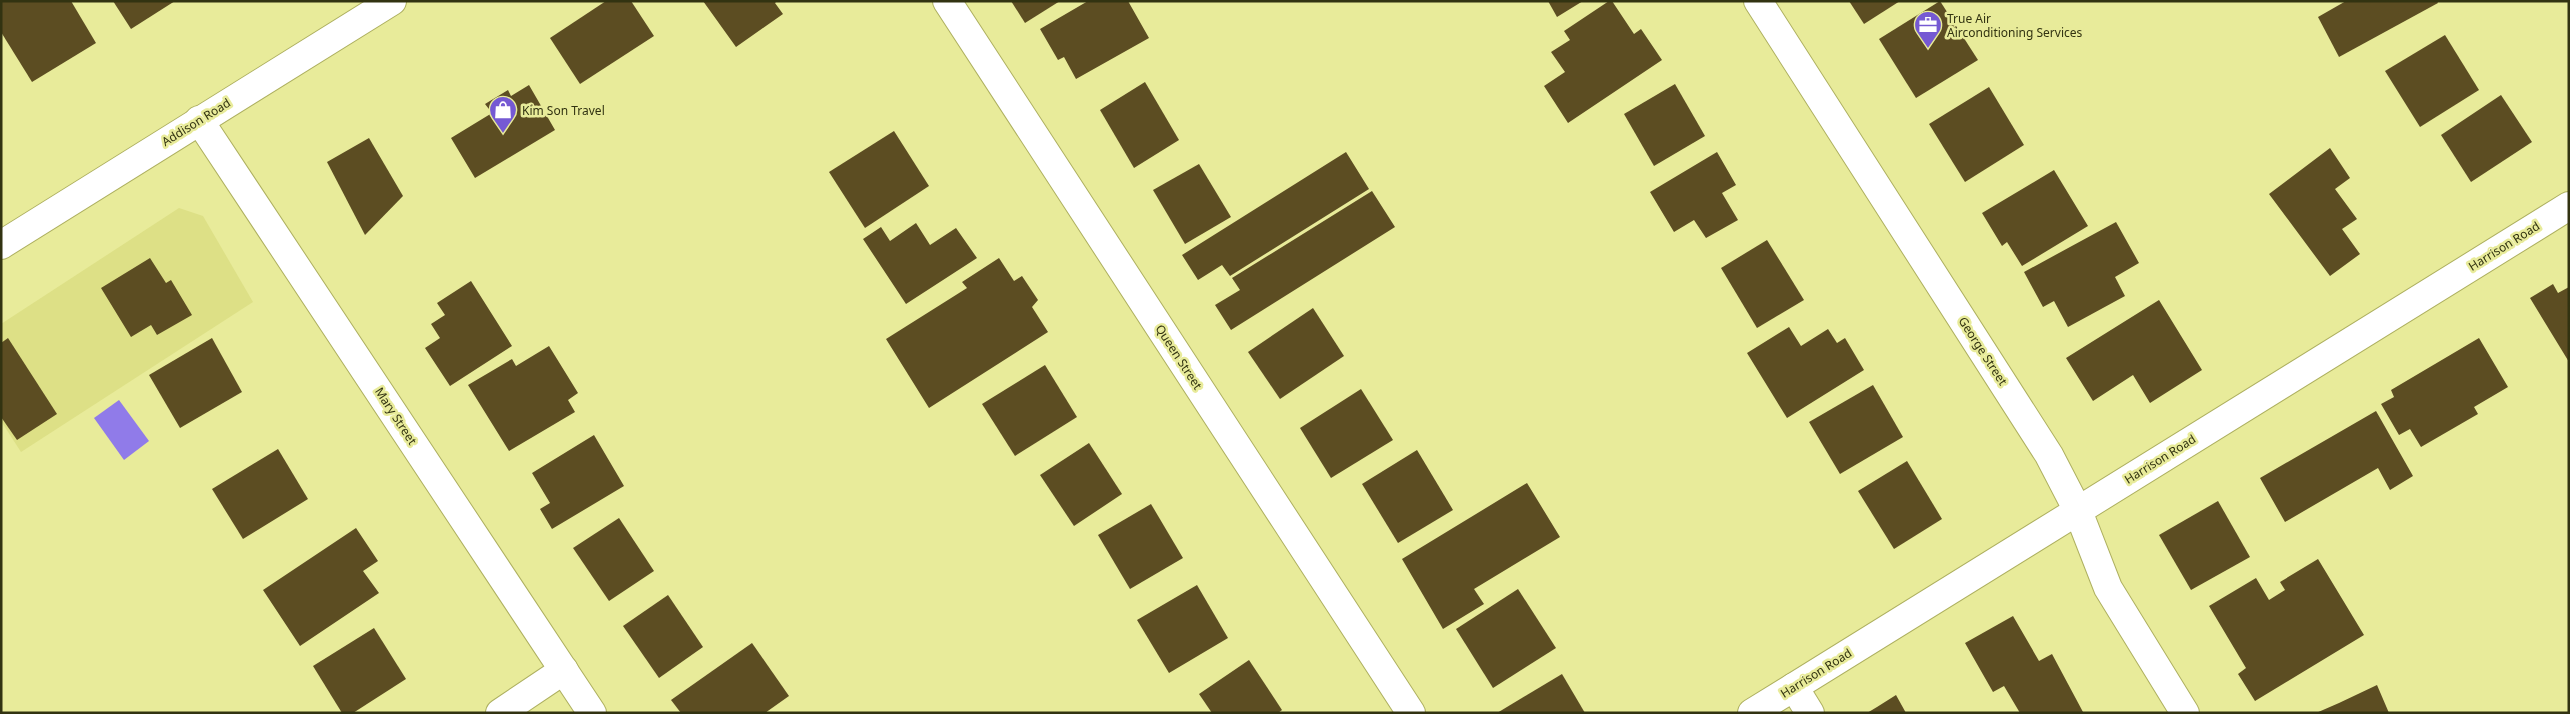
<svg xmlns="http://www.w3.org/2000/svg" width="2570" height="714" viewBox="0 0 2570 714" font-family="'Noto Sans',sans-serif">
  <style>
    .built { fill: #dde086 }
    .water { fill: #907be9 }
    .building { fill: #5c4d22 }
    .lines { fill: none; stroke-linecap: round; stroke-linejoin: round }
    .minor-casing { stroke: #aeb060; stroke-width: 30 }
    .major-casing { stroke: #aeb060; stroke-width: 30 }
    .minor { stroke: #fff; stroke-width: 28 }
    .major { stroke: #fff; stroke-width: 28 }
    .labels { text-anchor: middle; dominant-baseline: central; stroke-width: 5; stroke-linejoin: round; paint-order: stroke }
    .poi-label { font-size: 12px; fill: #323311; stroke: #e8eb9a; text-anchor: start }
    .street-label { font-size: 12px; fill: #323311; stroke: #e8eb9a }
  </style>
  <rect width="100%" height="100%" fill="#e8eb9a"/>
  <path class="built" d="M179,208l24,8 50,86 -232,150 -20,-31v-97z"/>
  <path class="water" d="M119,400l30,41 -25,19 -30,-42z"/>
  <g class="building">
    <path d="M1,1h70l25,42 -64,39 -31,-50z"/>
    <path d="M113,1h62l-44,28z"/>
    <path d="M606,1h25l23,35 -74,48 -30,-46z"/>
    <path d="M703,1h74l-2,2 8,11 -47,33z"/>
    <path d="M1011,1h49l-35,22z"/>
    <path d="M1088,1h40l21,37 -73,41 -12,-22 -6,3 -18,-31z"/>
    <path d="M1548,1h35l-26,16z"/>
    <path d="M1609,1h3l22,33 7,-5 21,31 -94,63 -24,-37 21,-14 -14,-20 19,-12 -6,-9z"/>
    <path d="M1849,1h51l-36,23z"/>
    <path d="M1940,1l38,59 -62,38 -37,-59z"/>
    <path d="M2346,1h91l1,2 -99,54 -21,-40z"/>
    <path d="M2445,35l34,55 -59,37 -35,-56z"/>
    <path d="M1145,82l34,58 -45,28 -34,-58z"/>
    <path d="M1675,84l30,52 -51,30 -30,-52z"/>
    <path d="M529,85l26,45 -80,48 -24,-40 41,-25 -7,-9 23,-14 3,6z"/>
    <path d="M1989,87l35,58 -59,37 -36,-58z"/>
    <path d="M2501,95l31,47 -61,40 -30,-47z"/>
    <path d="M894,131l35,55 -64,42 -36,-56z"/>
    <path d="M369,138l34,58 -38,39 -38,-73z"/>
    <path d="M2330,148l20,30 -15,11 22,30 -15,10 18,25 -30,22 -61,-82z"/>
    <path d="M1346,152l23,37 -139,87 -8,-11 -24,15 -16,-25z"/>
    <path d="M1717,152l19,33 -14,8 16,27 -32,18 -12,-18 -20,12 -24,-40z"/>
    <path d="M1199,164l32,53 -46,27 -32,-54z"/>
    <path d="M2054,170l34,56 -66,40 -15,-24 -5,4 -20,-33z"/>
    <path d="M1372,191l23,36 -164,103 -16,-25 25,-15 -8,-12z"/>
    <path d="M2116,222l23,41 -24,14 10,19 -57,31 -14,-26 -11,6 -19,-35z"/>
    <path d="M916,223l14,22 26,-17 21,30 -71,46 -43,-65 18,-12 9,14z"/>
    <path d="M1767,240l37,60 -47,28 -36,-60z"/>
    <path d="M150,258l16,25 5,-3 21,35 -35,20 -6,-10 -20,12 -30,-49z"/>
    <path d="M999,258l15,23 8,-5 16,24 -6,7 16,25 -119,76 -43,-69 81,-51 -5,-6z"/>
    <path d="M471,281l41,65 -62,40 -25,-38 15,-10 -9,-14 14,-9 -8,-12z"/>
    <path d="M2553,284l5,9 11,-6v75l-39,-64z"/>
    <path d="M2159,300l43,70 -52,33 -17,-28 -40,26 -27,-43z"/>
    <path d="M1313,308l31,48 -64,43 -32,-47z"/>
    <path d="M1789,327l12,19 27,-17 9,14 8,-5 19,32 -77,48 -40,-65z"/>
    <path d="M8,338l49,76 -40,26 -16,-23v-74z"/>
    <path d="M212,338l30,54 -62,36 -31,-53z"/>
    <path d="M2479,338l29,49 -34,20 4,7 -57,33 -11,-18 -11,6 -18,-31 13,-7 -3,-7z"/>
    <path d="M549,346l29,47 -10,7 7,12 -66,39 -41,-66 44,-26 4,7z"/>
    <path d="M1045,365l32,52 -62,39 -33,-52z"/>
    <path d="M1873,385l30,52 -63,37 -31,-52z"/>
    <path d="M1361,389l32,51 -62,38 -31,-50z"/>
    <path d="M2376,411l37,65 -23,14 -12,-22 -93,54 -25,-44z"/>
    <path d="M594,435l30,51 -72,43 -12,-20 10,-6 -18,-30z"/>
    <path d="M1089,443l33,51 -48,32 -34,-51z"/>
    <path d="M278,449l30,50 -65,40 -31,-50z"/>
    <path d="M1417,450l36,60 -55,33 -36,-59z"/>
    <path d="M1907,461l35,58 -48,30 -36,-58z"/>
    <path d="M1527,483l33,54 -86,52 10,15 -41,25 -41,-70z"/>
    <path d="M2218,501l32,56 -59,33 -32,-55z"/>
    <path d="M1151,504l32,54 -53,31 -32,-54z"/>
    <path d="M619,518l35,53 -45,30 -36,-53z"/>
    <path d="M356,528l22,33 -15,10 16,22 -79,53 -37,-56z"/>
    <path d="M2318,559l46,76 -109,66 -17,-27 8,-6 -37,-62 47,-28 13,22 16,-10 -5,-8z"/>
    <path d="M1197,585l31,53 -59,35 -32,-53z"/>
    <path d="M1518,589l38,59 -63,40 -37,-59z"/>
    <path d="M668,595l35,52 -44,31 -36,-52z"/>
    <path d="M2013,616l26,45 13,-7 31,58 -63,1 -16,-27 -11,6 -28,-49z"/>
    <path d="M374,628l32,51 -53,34h-11l-29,-47z"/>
    <path d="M752,643l37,53 -24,17h-84l-10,-13z"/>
    <path d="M1249,660l33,50 -4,3h-66l-13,-19z"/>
    <path d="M1562,674l23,39h-88z"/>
    <path d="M2377,685l12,28h-73l23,-10z"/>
    <path d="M1896,695l10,18h-39l10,-6z"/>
  </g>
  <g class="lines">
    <defs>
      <g id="minor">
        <path d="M947,1l464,712"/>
        <path d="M1758,1l291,454 29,56 30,77 77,125"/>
        <path d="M199,120l393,593"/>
        <path d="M1794,687l16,26"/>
        <path d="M500,713l64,-43"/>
        <path d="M1752,713l817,-507"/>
      </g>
      <path id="major" d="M1,245l391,-244"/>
    </defs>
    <use href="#minor" class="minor-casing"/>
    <use href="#major" class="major-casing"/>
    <use href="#minor" class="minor"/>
    <use href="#major" class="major"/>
  </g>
  <defs>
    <symbol id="office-pin" viewBox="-11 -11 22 30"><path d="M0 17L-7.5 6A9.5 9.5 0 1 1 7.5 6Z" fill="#7559d3" stroke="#e8eb9a"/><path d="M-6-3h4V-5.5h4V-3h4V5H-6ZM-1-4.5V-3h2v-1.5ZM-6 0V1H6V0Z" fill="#fff"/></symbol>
    <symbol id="shop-pin" viewBox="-11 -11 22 30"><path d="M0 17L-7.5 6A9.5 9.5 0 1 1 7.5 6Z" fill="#7559d3" stroke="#e8eb9a"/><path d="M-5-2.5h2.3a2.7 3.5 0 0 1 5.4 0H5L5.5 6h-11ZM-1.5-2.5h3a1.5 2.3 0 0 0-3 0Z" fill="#fff"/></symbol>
  </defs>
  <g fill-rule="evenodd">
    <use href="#office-pin" x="1912" y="9" width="32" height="43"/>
    <use href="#shop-pin" x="487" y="94" width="32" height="43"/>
  </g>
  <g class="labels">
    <g class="poi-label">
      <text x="1947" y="18">True Air<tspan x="1947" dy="14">Airconditioning Services</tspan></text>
      <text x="522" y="110">Kim Son Travel</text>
    </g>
    <g class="street-label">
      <text transform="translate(196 122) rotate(-32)">Addison Road</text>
      <text transform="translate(2504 246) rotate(-32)">Harrison Road</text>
      <text transform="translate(1983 351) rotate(57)">George Street</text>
      <text transform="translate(1179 357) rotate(57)">Queen Street</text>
      <text transform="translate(396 416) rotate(57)">Mary Street</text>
      <text transform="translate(2160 459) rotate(-32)">Harrison Road</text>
      <text transform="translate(1816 673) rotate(-32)">Harrison Road</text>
    </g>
  </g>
  <rect width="2570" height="714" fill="none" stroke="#323311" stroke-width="5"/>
</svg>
